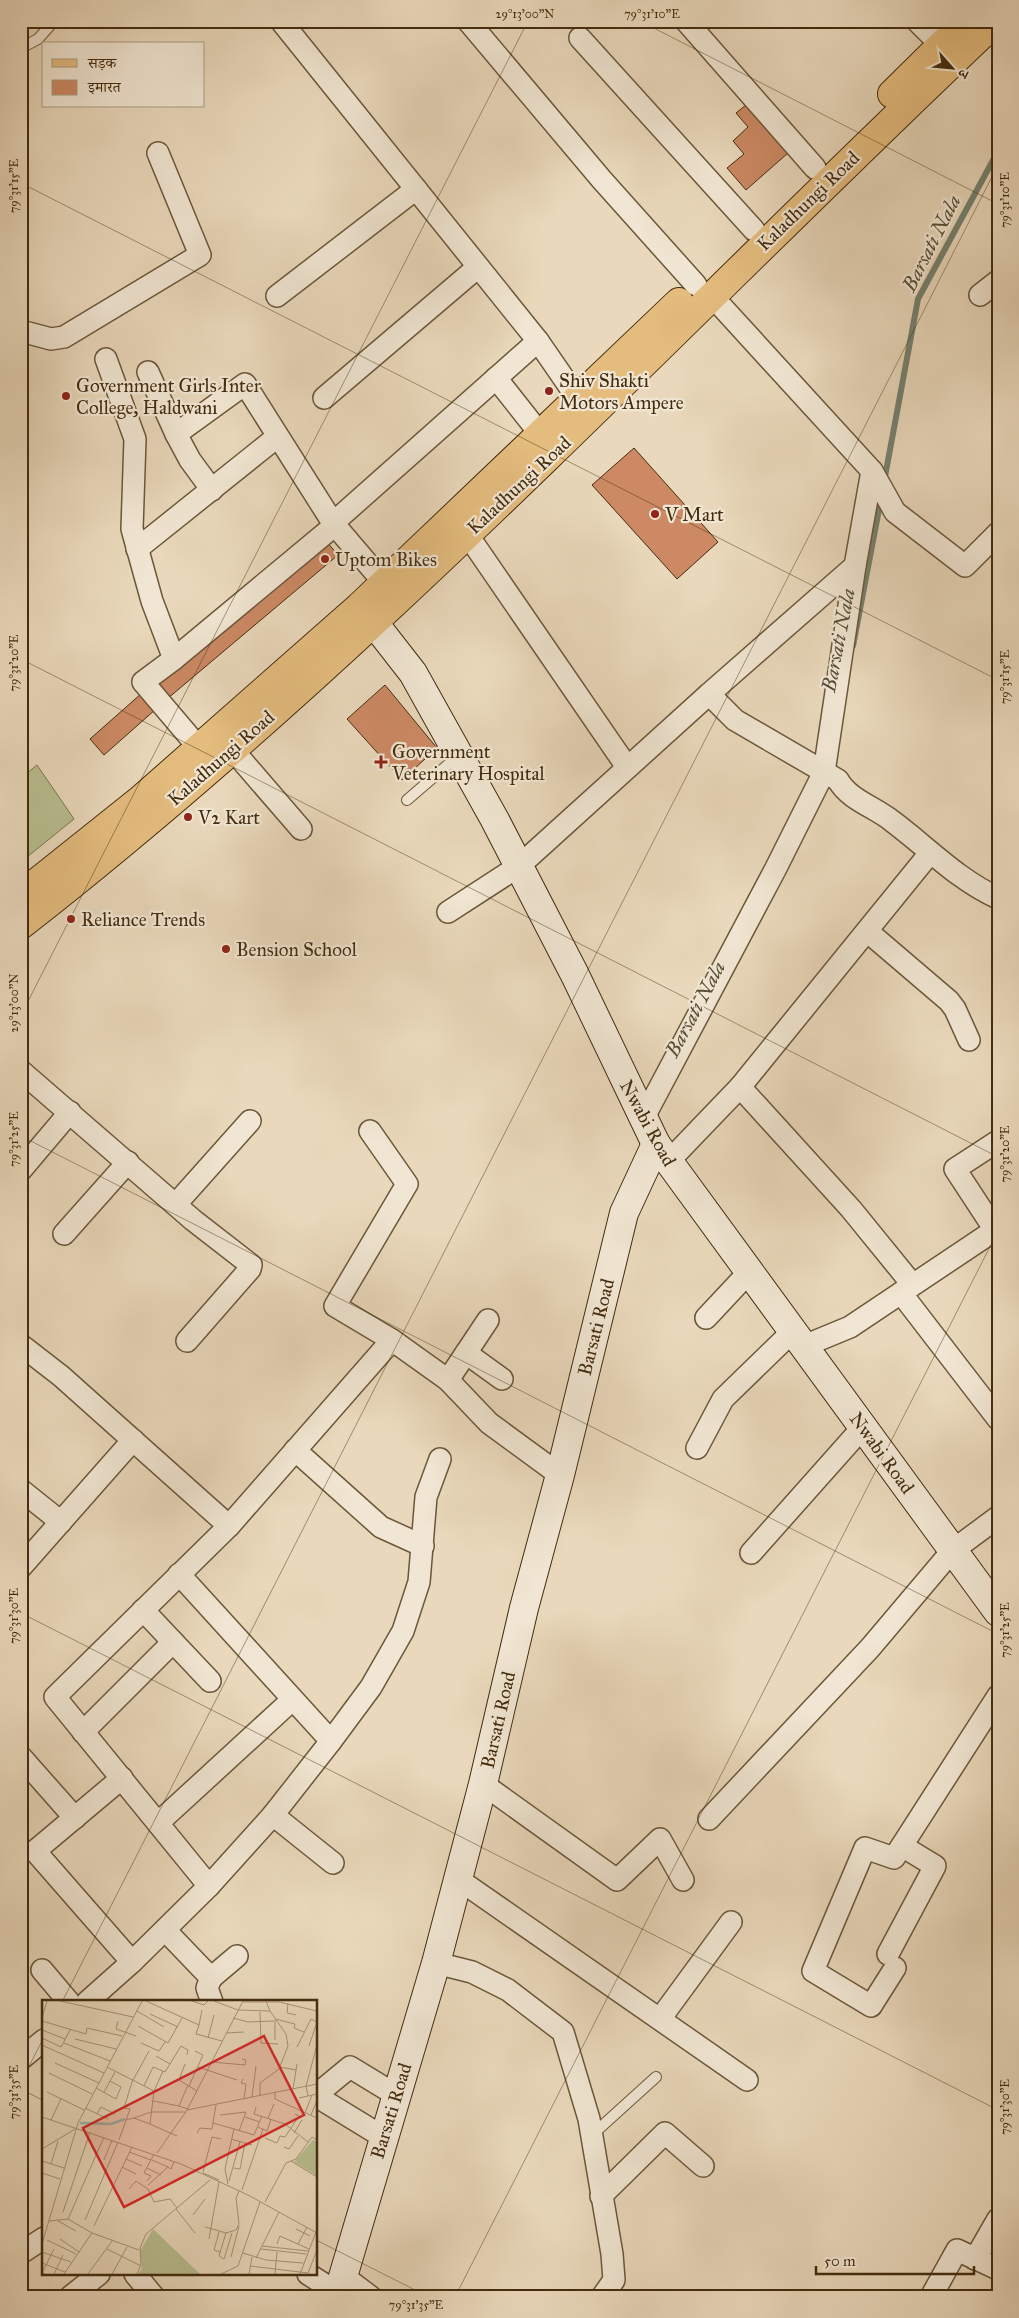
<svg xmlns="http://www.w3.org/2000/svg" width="1019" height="2318" viewBox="0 0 1019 2318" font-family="'IM FELL Great Primer','Noto Serif Devanagari',serif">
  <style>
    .green { fill: #b8be90; stroke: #7e754f }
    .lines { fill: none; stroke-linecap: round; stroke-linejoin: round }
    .stream { stroke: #758170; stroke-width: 6 }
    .building { fill: #cc8964; stroke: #432c0e }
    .lane-casing { stroke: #6c5739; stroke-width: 12 }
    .street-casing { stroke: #6c5739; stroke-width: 24 }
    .secondary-casing { stroke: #432c0e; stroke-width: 30 }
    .primary-casing { stroke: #432c0e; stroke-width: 30 }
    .lane { stroke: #f1e6d3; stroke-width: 10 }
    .street { stroke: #f1e6d3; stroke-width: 21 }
    .secondary { stroke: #f1e6d3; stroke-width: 28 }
    .primary { stroke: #e4bc7e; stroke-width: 28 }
    .ticks { fill: none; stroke: #432c0e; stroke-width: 1; stroke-opacity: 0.45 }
    .poi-dot { fill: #8f2418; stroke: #f1e6d3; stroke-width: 2 }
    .labels { text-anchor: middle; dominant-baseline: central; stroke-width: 4.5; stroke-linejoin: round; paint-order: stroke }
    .street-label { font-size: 19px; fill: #432c0e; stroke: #f1e6d3 }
    .poi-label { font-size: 19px; fill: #432c0e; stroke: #f1e6d3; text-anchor: start }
    .water-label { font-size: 20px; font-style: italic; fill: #584f37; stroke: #f1e6d3 }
    .inset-river { fill: none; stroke: #97b9b2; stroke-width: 2.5 }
    .inset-road { fill: none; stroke: #a79376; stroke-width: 1 }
    .view { fill: #d62828; fill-opacity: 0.15; stroke: #d62828; stroke-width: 2.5 }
    .inset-edge { fill: none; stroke: #432c0e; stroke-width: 2.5 }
    .neatline { fill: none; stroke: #432c0e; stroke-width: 2 }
    .ticks-label { font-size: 12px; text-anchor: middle; fill: #432c0e }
  </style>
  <rect width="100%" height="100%" fill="#e9d8bb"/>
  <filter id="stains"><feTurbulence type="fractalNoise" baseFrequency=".004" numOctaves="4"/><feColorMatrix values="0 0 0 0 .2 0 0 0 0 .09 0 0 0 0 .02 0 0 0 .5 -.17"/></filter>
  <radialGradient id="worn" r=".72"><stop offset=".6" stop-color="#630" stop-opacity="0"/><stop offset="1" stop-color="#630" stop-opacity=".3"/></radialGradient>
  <path class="green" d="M37,765l37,54 -53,43v-84z"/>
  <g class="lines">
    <g class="stream">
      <path d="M884,482l34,-183 80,-148"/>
      <path d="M853,646l28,-147"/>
    </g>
  </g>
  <g class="building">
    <path d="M746,105l42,48 -42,37 -19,-22 17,-14 -11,-13 15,-14 -12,-14z"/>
    <path d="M634,448l84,94 -41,37 -85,-94z"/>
    <path d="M325,540l13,15 -171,144 -13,-15z"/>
    <path d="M385,685l52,63 -35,32 -55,-61z"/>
    <path d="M142,693l14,16 -52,46 -14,-16z"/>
  </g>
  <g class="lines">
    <defs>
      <g id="lane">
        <path d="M21,48l17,-9 16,-18"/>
        <path d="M407,800l51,-44"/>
        <path d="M592,2135l64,-58"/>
      </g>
      <g id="street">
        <path d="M281,21l257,320 40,58"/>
        <path d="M468,21l134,159 94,105"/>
        <path d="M686,21l129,147"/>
        <path d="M917,21l25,25"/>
        <path d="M580,38l174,192"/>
        <path d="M980,295l18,-14"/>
        <path d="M277,296l139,-107"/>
        <path d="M712,296l160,175"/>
        <path d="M21,331l30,8 13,-2 136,-82 -42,-102"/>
        <path d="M106,359l29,80 -3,90 20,72 22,58 -31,23 56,66"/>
        <path d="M148,372l28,62 69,-50 88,139 52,61"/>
        <path d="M496,378l45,57"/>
        <path d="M324,398l154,-131"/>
        <path d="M176,434l14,26 22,30"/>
        <path d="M333,523l205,-182"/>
        <path d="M467,534l160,233"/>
        <path d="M137,549l140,-112"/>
        <path d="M174,659l160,-133"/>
        <path d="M709,694l146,-128 17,-95 23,41 70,54 33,-33"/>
        <path d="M232,749l69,80"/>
        <path d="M448,912l71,-46 190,-172 26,26 103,60c11,20 37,27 54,41 35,26 66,59 106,77"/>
        <path d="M867,931l82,70 6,8 14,31"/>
        <path d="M21,1071l172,149 58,45 -1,4 -63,72"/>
        <path d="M740,1087l190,-234"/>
        <path d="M643,1119l133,-251 48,-96 31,-206"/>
        <path d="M370,1131l37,53 -72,122 57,34"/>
        <path d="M668,1162l72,-75 111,122 61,75"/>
        <path d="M21,1170l49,-58"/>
        <path d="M176,1204l74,-83"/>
        <path d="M995,1230l-40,-61 43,-28"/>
        <path d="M64,1234l64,-72"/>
        <path d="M901,1293l97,126"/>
        <path d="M706,1318l43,-46"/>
        <path d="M21,1345l40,31 168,150 163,-186 56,40 41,43 71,52"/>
        <path d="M804,1346l46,-19 148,-99"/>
        <path d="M466,1353l36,26"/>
        <path d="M448,1380l40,-60"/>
        <path d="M697,1448l26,-49 70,-68"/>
        <path d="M295,1450l86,77 42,19"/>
        <path d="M21,1490l40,32"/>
        <path d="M751,1553l112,-126"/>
        <path d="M21,1567l112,-127"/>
        <path d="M179,1574l152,167 40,-54 32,-56 16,-49 7,-85 14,-38"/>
        <path d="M143,1610l67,71"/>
        <path d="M83,1732l90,-90"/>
        <path d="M21,1757l54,61"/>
        <path d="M122,1778l-87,73 97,111"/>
        <path d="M483,1784l134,96 43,-41 23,41"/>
        <path d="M273,1815l58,-74"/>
        <path d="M709,1819l161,-171 82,-97 46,-34"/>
        <path d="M158,1823l134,-123"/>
        <path d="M458,1879l289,201"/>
        <path d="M209,1886l-154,-189 174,-171"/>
        <path d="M165,1930l46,48 -4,10 5,14"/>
        <path d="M888,1954l47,-88 -33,-20"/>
        <path d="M436,1963l36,9 36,18 55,42 26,87 23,135 2,26 -12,17"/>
        <path d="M895,1968l-24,38 -58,-35 52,-123 29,10 104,-162"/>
        <path d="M42,1970l27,32"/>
        <path d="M211,1978l26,-22"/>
        <path d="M87,2002l45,-40 77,-76 64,-71 60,48"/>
        <path d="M660,2019l71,-97"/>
        <path d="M21,2059l23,-19"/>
        <path d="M316,2095l34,-28 46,28"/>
        <path d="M316,2096l67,41"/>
        <path d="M601,2196l64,-63 38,33"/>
        <path d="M21,2253l23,-15"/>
        <path d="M975,2259l23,-40"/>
        <path d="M135,2274l19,23"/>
        <path d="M308,2274l30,19"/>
        <path d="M342,2275l29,22"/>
        <path d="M70,2297l29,-23"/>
        <path d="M931,2297l26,-47 41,19"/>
      </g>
      <g id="secondary">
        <path d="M374,623l39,50 82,147 80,155 81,169 342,468"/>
        <path d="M337,2297l99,-334 47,-179 41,-176 36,-133 64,-262 32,-69"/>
      </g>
      <g id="primary">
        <path d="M892,94l74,-73"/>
        <path d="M21,895l119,-95 219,-193 320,-305"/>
        <path d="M21,925c350,-273 653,-600 975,-904"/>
      </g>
    </defs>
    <use href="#lane" class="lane-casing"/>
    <use href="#street" class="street-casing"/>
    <use href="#secondary" class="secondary-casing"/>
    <use href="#primary" class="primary-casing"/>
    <use href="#lane" class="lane"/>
    <use href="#street" class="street"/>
    <use href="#secondary" class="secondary"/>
    <use href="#primary" class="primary"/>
  </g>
  <path class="ticks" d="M640,21l358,183M21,183l977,497M21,659l977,498M21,1015l507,-994M21,1136l977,498M21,1613l977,497M62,2002l936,-1837M21,2082l23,-45M21,2089l23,12M316,2240l113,57M455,2297l543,-1066"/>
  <g class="poi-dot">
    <circle cx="549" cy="391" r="5"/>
    <circle cx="66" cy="396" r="5"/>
    <circle cx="655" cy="514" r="5"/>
    <circle cx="325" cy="559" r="5"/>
    <path d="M378.5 754.5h5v5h5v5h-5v5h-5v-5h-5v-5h5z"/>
    <circle cx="188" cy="817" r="5"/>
    <circle cx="71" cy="919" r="5"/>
    <circle cx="226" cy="949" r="5"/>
  </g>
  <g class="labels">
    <g class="street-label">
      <text transform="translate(808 201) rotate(-44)">Kaladhungi Road</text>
      <text transform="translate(519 485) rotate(-43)">Kaladhungi Road</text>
      <text transform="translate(221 758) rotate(-41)">Kaladhungi Road</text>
      <text transform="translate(648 1123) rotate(61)">Nwabi Road</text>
      <text transform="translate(596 1327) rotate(-76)">Barsati Road</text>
      <text transform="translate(882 1453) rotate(54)">Nwabi Road</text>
      <text transform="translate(498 1720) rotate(-77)">Barsati Road</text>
      <text transform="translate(391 2111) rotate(-73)">Barsati Road</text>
    </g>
    <g class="poi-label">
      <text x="559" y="380">Shiv Shakti<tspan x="559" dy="22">Motors Ampere</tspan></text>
      <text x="76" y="385">Government Girls Inter<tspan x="76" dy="22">College, Haldwani</tspan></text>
      <text x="665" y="514">V Mart</text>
      <text x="335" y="559">Uptom Bikes</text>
      <text x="392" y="751">Government<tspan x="392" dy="22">Veterinary Hospital</tspan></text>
      <text x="198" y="817">V2 Kart</text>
      <text x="81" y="919">Reliance Trends</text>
      <text x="236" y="949">Bension School</text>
    </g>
    <g class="water-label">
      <text transform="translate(931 243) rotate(-63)">Barsati Nala</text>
      <text transform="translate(838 640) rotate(-79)">Barsati Nala</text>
      <text transform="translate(695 1009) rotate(-62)">Barsati Nala</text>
    </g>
  </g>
  <g transform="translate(42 2000)">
    <rect width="275" height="275" fill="#e9d8bb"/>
    <path d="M271,140l4,2v34l-23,-14zM111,229l47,45h-62l4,-5 -2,-18z" fill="#b8be90"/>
    <path class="inset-river" d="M38,123l31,1 14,-5"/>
    <path class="inset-road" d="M18,1l73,16M104,1l53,24 -3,9 26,7M150,1l12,4 4,-4M172,1l24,9 32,1M201,2h36l38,9M246,3l-1,10 9,2M95,11l27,16M218,12l1,31 17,1M108,14l28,13M0,18l5,-17M191,18l15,4 26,-1M233,19l20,5 -1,4 10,4M233,20v20M0,21l44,13 1,-6 35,8M76,21l-2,8 20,7M157,25l3,-15M96,26l30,17 14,-25M0,30l23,9M184,33l18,-1M0,38l19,9 9,-17M166,38l6,-23M33,39l41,10M22,43l46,18M99,43l18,8 6,-9M0,45l62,28M267,46l8,-24M255,47l14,-28 6,3M114,56l14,8M170,62l33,3 1,-5 -4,-1M13,63l44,20M143,64l-6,16 18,11M65,67l47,24 -4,33 27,12M156,67l39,13M238,67l16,3M7,73l43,21M201,79l-2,4 5,1 -2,15M146,85l-9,21 9,3M102,86l9,-19 12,5 16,-26 7,4 -1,5M147,86l14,-31 -8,-4M54,88l20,11 5,-12 -11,-6M251,89l4,-25M112,91l9,-20M5,92l37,18M62,92l11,-20M233,92v7l42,19M218,95v-12l19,-14 9,-23 -2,-12 -16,-23 -4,-10M266,96l-2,-10 11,-41M210,97l4,-31M257,98l18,-4M111,101l26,5M174,105l-3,18 21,6 -9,40 3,15M214,107l-2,7 31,10 23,18M43,108l23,11M145,110l130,-26M263,113l7,-18M55,114l4,-7 14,7M178,115l26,-3 -7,19M269,115l6,-15M0,117l139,47 67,31 69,38M203,117l15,5M92,118l17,-6h34M226,118l6,-14M9,120l10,-21M84,120l4,-11 -6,-1 8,-26 17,-31M84,120l8,-2 16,6M216,127l9,4 4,-12M192,129l20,6 8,-19M155,133l3,-5 12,1 1,-6M252,133l8,-13M223,138l12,5 3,-7 5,1 14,-21 -4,-2M189,139l21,6M77,140l7,-20M242,147l5,2 9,-13M0,149l33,-20M87,152l22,8M115,153l30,-43 56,-109M84,159l16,7M62,160l8,-20M110,160l16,7M0,161l22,7M249,161l26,16M9,164l7,-23M80,167l14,7M105,168l14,7M192,168l6,1 5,-26M161,172l9,-35 9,2M0,173l18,6M161,173l16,7M105,181l4,-5 -7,-3 10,-19M187,181l11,-39M106,185l20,-18 3,2 3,-7M87,189l7,-8 12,8 6,13 16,-3 7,9M200,190l21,-61M223,202l21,-39 10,-4 16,-22 5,3M134,209l19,24M21,212l27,-80M151,215l12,-16M26,219l36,-82M43,220l33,-78M7,221l19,-2 24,14 47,17M16,221l18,10M52,226l38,-79M163,227l21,6 10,-3 3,-6 -3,-26 3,-7M254,229l14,7M177,232l-5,18 6,2M184,233l-7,23 5,3 8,-26M18,239l19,13M167,239l10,-57M5,240l29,14M0,244l36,-121 64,-122M235,244l3,-8 29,13M256,244l9,-17M220,246l46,5M65,249l34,17M219,249l45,5M0,252l29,10M201,253l23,7 37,3M189,257l8,-31M214,258l23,-46M0,263l23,9M208,266l58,7 9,-23M3,274l-3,-1 12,-24M12,274l9,-19M22,274l28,-41M46,274l24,-33M70,274l15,-27M95,274l4,-9 -1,-17 6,-14 64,-54M179,274l17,-8 22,-64M207,274l3,-17M233,274l2,-22M258,274l16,-42"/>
    <path class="view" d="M222,36l40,79 -180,92 -41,-79z"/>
    <rect width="275" height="275" class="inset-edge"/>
  </g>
  <rect width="1019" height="2318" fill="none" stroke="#e9d8bb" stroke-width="55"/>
  <rect x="42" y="42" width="162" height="65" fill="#f1e6d3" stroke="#ab9c84"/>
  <rect x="52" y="59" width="25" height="8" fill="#e4bc7e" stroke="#ab9c84"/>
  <text x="88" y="68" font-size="15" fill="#432c0e">सड़क</text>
  <rect x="52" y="80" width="25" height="15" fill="#cc8964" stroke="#ab9c84"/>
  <text x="88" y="92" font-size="15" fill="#432c0e">इमारत</text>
  <g transform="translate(952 68) rotate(117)" stroke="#f1e6d3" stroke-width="4" paint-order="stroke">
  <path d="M0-4L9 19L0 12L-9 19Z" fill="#432c0e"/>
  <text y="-8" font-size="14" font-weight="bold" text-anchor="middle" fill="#432c0e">उ</text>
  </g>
  <path d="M816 2266v8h158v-8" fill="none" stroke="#432c0e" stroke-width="2.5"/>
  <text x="824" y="2266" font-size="15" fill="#432c0e" stroke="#f1e6d3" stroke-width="4" paint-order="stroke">50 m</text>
  <rect x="28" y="28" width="964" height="2262" class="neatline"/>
  <g class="ticks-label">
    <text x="525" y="18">29°13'00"N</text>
    <text x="652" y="18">79°31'10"E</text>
    <text transform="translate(14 186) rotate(-90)" y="4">79°31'15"E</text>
    <text transform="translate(1005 200) rotate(-90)" y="4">79°31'10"E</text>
    <text transform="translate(14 663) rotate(-90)" y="4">79°31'20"E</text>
    <text transform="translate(1005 677) rotate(-90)" y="4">79°31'15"E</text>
    <text transform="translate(14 1003) rotate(-90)" y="4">29°13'00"N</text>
    <text transform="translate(14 1139) rotate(-90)" y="4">79°31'25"E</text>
    <text transform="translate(1005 1154) rotate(-90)" y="4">79°31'20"E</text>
    <text transform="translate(14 1616) rotate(-90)" y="4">79°31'30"E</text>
    <text transform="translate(1005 1630) rotate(-90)" y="4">79°31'25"E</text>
    <text transform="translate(14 2092) rotate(-90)" y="4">79°31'35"E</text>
    <text transform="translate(1005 2107) rotate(-90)" y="4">79°31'30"E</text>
    <text x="416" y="2309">79°31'35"E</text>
  </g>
  <rect width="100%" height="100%" filter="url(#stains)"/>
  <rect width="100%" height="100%" fill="url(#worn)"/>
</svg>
